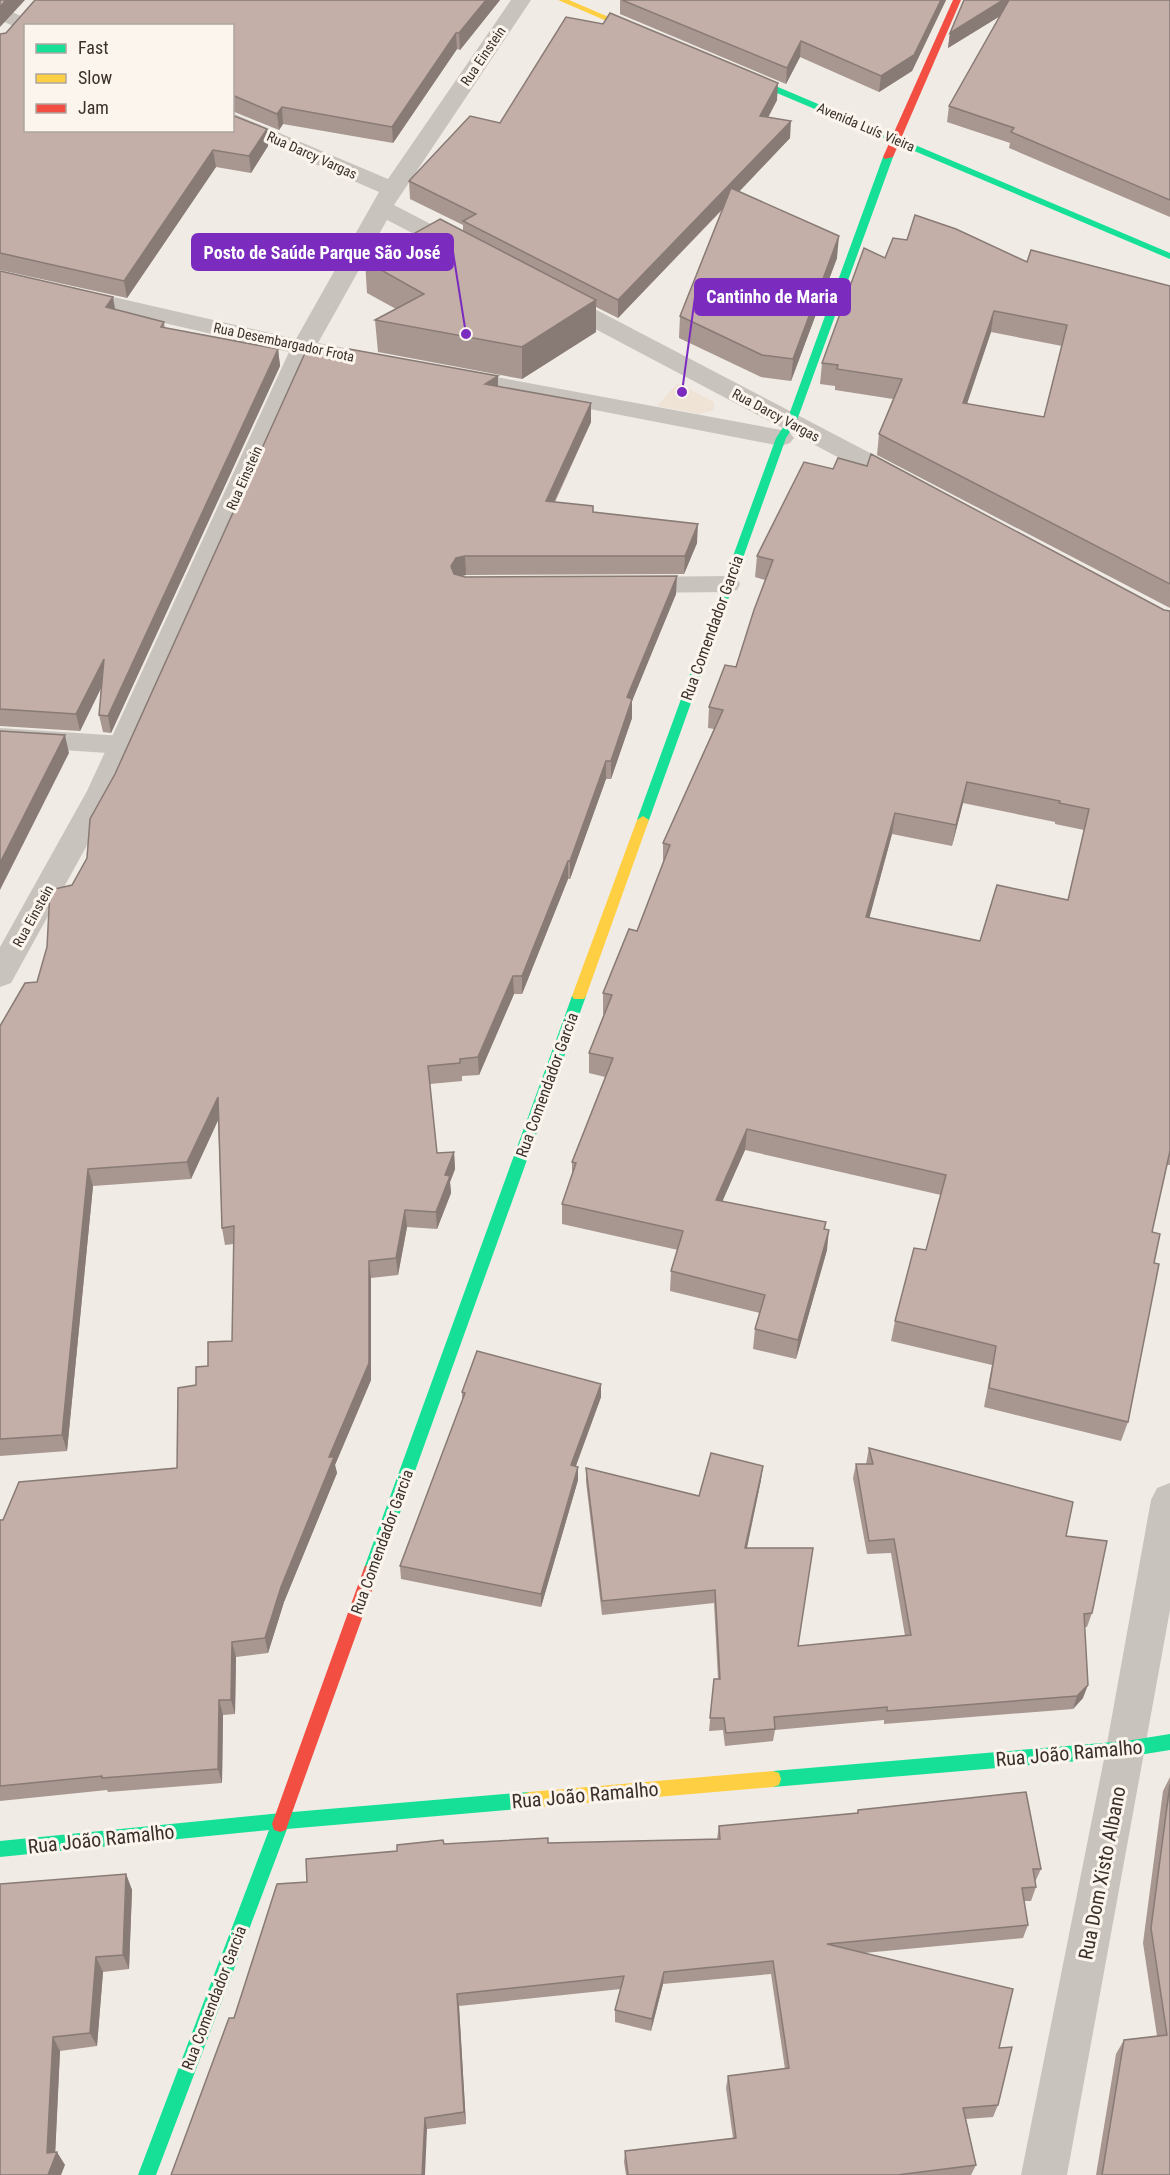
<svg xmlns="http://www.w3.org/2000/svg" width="1170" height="2175" viewBox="0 0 1170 2175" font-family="'Roboto Condensed',sans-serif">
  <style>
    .plaza { fill: #eee3d5 }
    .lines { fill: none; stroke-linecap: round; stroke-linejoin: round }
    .lane { fill: #c9c3be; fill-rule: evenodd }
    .street { fill: #c9c3be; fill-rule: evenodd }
    .fast { fill: #16e098; fill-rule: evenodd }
    .slow { fill: #ffcf43; fill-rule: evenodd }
    .jam { fill: #f24e42; fill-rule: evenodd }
    .wall { fill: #a89690; fill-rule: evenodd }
    .shaded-wall { fill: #887a75 }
    .building { fill: #c3afa7; stroke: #887a75; stroke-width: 1.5; fill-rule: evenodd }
    .labels { text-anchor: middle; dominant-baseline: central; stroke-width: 6; stroke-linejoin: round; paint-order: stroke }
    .far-street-label { font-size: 14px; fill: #3b302b; stroke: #fbf5ee }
    .street-label { font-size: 16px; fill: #3b302b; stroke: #fbf5ee }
    .near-street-label { font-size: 20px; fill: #3b302b; stroke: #fbf5ee }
    .leader { fill: none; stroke: #7b2cbf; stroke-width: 2 }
    .callout-dot { fill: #7b2cbf; stroke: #fbf5ee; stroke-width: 2 }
    .callout { fill: #7b2cbf; stroke: #7b2cbf; stroke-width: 2 }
    .callout-label { font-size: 18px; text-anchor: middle; font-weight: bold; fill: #fff }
  </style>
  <rect width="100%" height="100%" fill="#f0ebe5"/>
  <path class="plaza" d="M678,383l36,19v8l-14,4 -43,-8z"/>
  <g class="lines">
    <g class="lane">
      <path d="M728,576l9,2 3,6 -3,6 -9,2 -93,1 -9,-2 -3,-6 3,-6 9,-2z"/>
      <path d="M0,728l123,8 9,3 4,6 -4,6 -9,3 -123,-8z"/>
    </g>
    <g class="street">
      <path d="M511,0h20l-137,205 77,40 4,5 -4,5 -8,2 -8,-2 -68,-35 -69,123 63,12 9,2 3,5 -3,5 -9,2 -70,-12 -194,434 -106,192 -11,4v-40l87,-156 202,-439 -289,-67v-14l296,68 83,-147 -147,-64v-15l156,66z"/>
      <path d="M0,6l33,16 3,4h-10v6l-26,-12z"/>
      <path d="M557,292l9,2 350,183 4,6 -4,6 -9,2 -9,-2 -350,-185 -3,-5 3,-5z"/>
      <path d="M453,369l328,61 9,3 4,5 -4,5 -9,3 -337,-65 -3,-5 3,-5z"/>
      <path d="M1170,1483v127l-103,565h-46l85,-426 45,-249 6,-12z"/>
    </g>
    <g class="fast">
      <path d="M732,70h6l432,183v6l-438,-185z"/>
      <path d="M888,154l5,3 -97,266 -10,15 -137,382 -2,3h-8l-2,-3 139,-382 10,-15 97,-266z"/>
      <path d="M579,991l7,5 -207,575 -2,5 -6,2 -6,-2 -2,-5 209,-575z"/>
      <path d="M1170,1734v16l-44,7 -353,30 -6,-2 -2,-6 2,-6 6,-2 353,-30z"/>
      <path d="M529,1792l6,2 2,6 -2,6 -6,2 -242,21 -131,346h-18l131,-345 -269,27v-16l281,-28z"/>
    </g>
    <g class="slow">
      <path d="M558,0h11l84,36 -7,2z"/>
      <path d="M643,816l6,4 -63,176 -2,3h-10l-2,-3 65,-176z"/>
      <path d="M773,1771l6,2 2,6 -2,6 -6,2 -244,21 -6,-2 -2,-6 2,-6 6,-2z"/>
    </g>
    <g class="jam">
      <path d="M953,0h8l-68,157 -8,2 -2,-2z"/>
      <path d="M371,1564l6,2 2,5 -91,253 -2,6 -6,2 -6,-2 -2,-6 91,-253 2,-5z"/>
    </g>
  </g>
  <g class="wall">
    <path d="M35,0h465l-40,50 -3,-1 -64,94 -110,-19 -4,6 -47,-19v-85h-206v104h206v-15l35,14 1,17 -17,27 -35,-6 -89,131 -127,-28v-236l6,-1z"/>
    <path d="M620,0h326l-34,71 -33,21 -79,-35 -14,27 -166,-70z"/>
    <path d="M964,0h206v217l-161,-69 1,-5 -63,-21 2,-16 51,-90 -52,32 2,-15z"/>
    <path d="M777,100l-9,18 22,20 -51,54 98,66 -46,123 -30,-4 -82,-39 1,-22 43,-107 -105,109 -22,-11v25l-74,47 -144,-27 -3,-32 21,-11 -29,-16 -2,-32 98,-29v-7l-53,-26 -1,-18 91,-58z"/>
    <path d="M885,258l142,4 143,24v322l-293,-153 2,-21 14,-35 -58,-9v-4l-15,-2 2,-21zM991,332l71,14 -18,71 -77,-13z"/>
    <path d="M0,271l116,39 48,12 1,6 113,21 2,17 -169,367 -8,-1 -4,-17 2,-27 -21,43 -80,-5z"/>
    <path d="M498,387l93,35 -36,80 142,41 -13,31 -218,1 -5,1 4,1 211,17 -44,107v17l-21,61h-5l-36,100h-2l-46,115h-8l-35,81 -17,1v5l-32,3 7,69 17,-1 1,17 -5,13 1,11 -14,36 -30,-2 -9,48 -27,3v102l-36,85 2,8 -53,129 -16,51 -32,4 -1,57 -12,1 -1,68 -114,9 -1,-2 -107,11v-281l177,-52 19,-83 12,-19 24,-25 2,-97 -9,1 -3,-17 -4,-108 -27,59 -98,7 -26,265 -67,5v-430l37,-44 35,-97z"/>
    <path d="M757,556l407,54 6,1v554h-3l-15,67 2,31 -26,159 -7,19 -137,-34 8,-42 -101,-24 4,-20 31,-71 15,-55 -196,-45 -23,52 104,20 -1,7 2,21 -31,109 -43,-10 2,-20 5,-16 -90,-22 1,-20 7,-21 -116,-26v-20l10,-30v-12l33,-85 -16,-4v-20l15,-39h-1v-21l34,-62 26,-66v-22l51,-114 -6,-1 1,-21 27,-40 29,-87 -10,-3zM963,803l92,19v2l29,6 -16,70 -88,41 -111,-23 23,-84 60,12z"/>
    <path d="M601,1384v13l-25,69 2,14 -37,127 -140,-28 -1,-13 62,-165v-9z"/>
    <path d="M869,1448l197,88 26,77 -5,14h-3l-1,71 -10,11 -189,15v-4l-109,10 -2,11 -48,5 -2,-16 -14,1 5,-52h4l-4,-76 -112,12 -16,-133v-14l113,28 62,-16 -14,68 51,98 107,-10 -14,-83 -24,1 -14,-76 3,-14h10z"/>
    <path d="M1170,1777v398h-74l20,-121 8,-14 33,-4 -14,-93 20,-152z"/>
    <path d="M858,1810l183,59 -6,13 1,5 -5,14h-7l4,24 -5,13 -159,15 135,95 -1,57 -5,12 -27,2 10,46 -5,10h-345l-2,-13 1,-11 108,-13 -7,-50 2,-12 57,-7 -14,-95 -108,10 -12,47 -36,-9v-12l6,-21 -162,17 7,118 -39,5 -193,-111 73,-136 90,-31 47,-7 104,-1 169,-4 2,-13 138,-13z"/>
    <path d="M126,1874l6,16 -3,79 -26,3 -6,74 -37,5 -5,102 10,12 -65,10v-291z"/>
  </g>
  <g class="shaded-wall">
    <path d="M6,0h19l-25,27v-20z"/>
    <path d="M486,0h14l-40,50 -1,-17z"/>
    <path d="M941,0h5l-34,71 -33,21 2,-16z"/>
    <path d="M1003,0h8l-1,10 -62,38 2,-15z"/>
    <path d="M456,33l1,16 -64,94 -1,-16z"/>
    <path d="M801,41l-1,16 -14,27 1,-16z"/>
    <path d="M778,83l-1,17 -18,34 1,-18z"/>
    <path d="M282,107l1,17 -4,6 -2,-16z"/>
    <path d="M791,121l-1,17 -172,180v-18z"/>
    <path d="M267,129l1,17 -17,27 -2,-17z"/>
    <path d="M213,150l3,17 -89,131 -3,-17z"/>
    <path d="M839,236l-2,22 -46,123 2,-22z"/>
    <path d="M113,297l3,17 -10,-7z"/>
    <path d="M596,300v32l-74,47v-32z"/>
    <path d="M994,311l-3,21 -31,92 3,-21z"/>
    <path d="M278,349l2,17 -169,367 -3,-17z"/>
    <path d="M498,376v19l-13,-11z"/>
    <path d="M591,403v19l-45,97v-18z"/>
    <path d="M698,524l-1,19 -13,31 1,-18z"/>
    <path d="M465,556l1,19 -9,2 -5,7 -1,-18 5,-8z"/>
    <path d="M677,576l-1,18 -44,107v17l-21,61v-18l16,-64z"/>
    <path d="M104,659l3,17 -27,55 -4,-17z"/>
    <path d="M65,735l4,18 -69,137v-27z"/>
    <path d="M606,761v18l-36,100v-18z"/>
    <path d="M967,782l-4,21 -11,43 4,-21z"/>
    <path d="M895,813l-3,21 -28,104 2,-21z"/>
    <path d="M568,861v18l-46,115v-18z"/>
    <path d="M513,976l1,18 -35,81 -1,-18z"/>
    <path d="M218,1097l3,17 -30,65 -4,-17z"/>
    <path d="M747,1129l-2,21 -31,70 2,-20z"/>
    <path d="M454,1152l1,17 -5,13 1,11 -14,36 -1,-17 9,-37z"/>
    <path d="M88,1169l5,17 -26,265 -5,-16z"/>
    <path d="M405,1210l2,17 -9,48 -2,-17z"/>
    <path d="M829,1230l-2,20 -31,109 2,-19z"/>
    <path d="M369,1261l2,17v102l-36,85 2,8 -53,129 -16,51 -3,-15 16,-51 48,-130z"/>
    <path d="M601,1384v13l-30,82v-14z"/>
    <path d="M763,1466l-2,14 -17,81 1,-13z"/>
    <path d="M578,1467v13l-37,127v-13z"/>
    <path d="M232,1642l4,15 -1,57 -4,-14z"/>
    <path d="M1088,1685l-5,13 -10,11 4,-13z"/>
    <path d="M219,1700l4,15 -1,68 -4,-14z"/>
    <path d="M126,1874l6,16 -3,79 -6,-14z"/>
    <path d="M96,1957l7,15 -6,74 -7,-13z"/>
    <path d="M664,1972l-1,12 -12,47 1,-12z"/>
    <path d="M457,1994l2,12 7,118 -2,-12z"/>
    <path d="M53,2037l7,14 -5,107 2,-6 8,13 -4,10h-13l-1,-22z"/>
    <path d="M425,2118l2,11 -2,46h-3z"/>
  </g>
  <g class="building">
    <path d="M0,0h6l-6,7z"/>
    <path d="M35,0h451l-27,33h-3l-64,94 -110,-20 -5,7 -45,-19v-69h-206v104h206v-15l35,14 -18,27 -36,-6 -89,131 -124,-28v-219l6,-1z"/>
    <path d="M622,0h319l-27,55 -33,21 -80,-35 -14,27z"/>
    <path d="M964,0h39l-53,33z"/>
    <path d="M1009,0h161v200l-159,-68 3,-4 -65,-22z"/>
    <path d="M610,13l168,70 -18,33 31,5 -173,179 -155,-79 13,-7 -67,-33 61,-65 30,7 66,-106 37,7z"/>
    <path d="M731,188l108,48 -46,123 -31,-4 -82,-39z"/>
    <path d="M915,215l41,14 71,33 4,-12 139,36v298l-291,-150 23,-55 -65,-10 1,-4 -16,-2 42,-115 21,10 8,-20 14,2zM994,311l73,14 -23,92 -81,-14z"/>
    <path d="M440,219l156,81 -74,47 -147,-27 49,-26 -59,-33z"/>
    <path d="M0,271l113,26 -7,10 58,15 -3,5 117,22 -170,367 -9,-1 5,-56 -28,55 -76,-5z"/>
    <path d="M349,349l149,27 -13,8 106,19 -45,98 47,5v6l105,12 -13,32h-220l-9,2 -5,8 3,8 11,3 212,-1 -50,121 5,2 -21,62h-5l-36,100h-2l-46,115h-9l-35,81 -18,2v4l-32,3 9,87 17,-1 -9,23 5,1 -14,36 -31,-2 -9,48 -27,3v102l-40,94h5l-53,130 -16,51 -33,4 -1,58h-12l-1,69 -116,9v-2l-102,10v-266h3l16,-38 158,-14 1,-80 18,-3v-18l12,-1v-24l24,-1 2,-115 -12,2 -4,-131 -31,65 -99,7 -26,266 -62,4v-413l25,-43 12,-1 10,-35 3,-57 22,-5 15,-27 3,-39 25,-45 190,-421 30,3z"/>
    <path d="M871,454l293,156 6,1v540l-18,81 8,2 -6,29 5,1 -31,158 -139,-34 7,-42 -101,-25 19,-73 12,2 20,-75 -199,-46 -31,71 110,22 -2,7 5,1 -31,110 -43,-11 10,-34 -94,-24 12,-40 -121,-27 14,-41 -4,-1 41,-104 -24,-5 23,-58 -9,-2 26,-64 8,2 33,-86 -7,-2 60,-133 -14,-3 16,-42 11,2 18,-57 19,-50 -16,-4 47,-94 29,7 5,-11 29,8zM967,782l93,19 -1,2 30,6 -21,91 -71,-15 -17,56 -114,-24 29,-104 61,12z"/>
    <path d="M0,731l65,4 -65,128z"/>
    <path d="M477,1351l124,33 -30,81 7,2 -37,127 -141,-28 65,-173 -3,-1z"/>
    <path d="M869,1448l204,54 -7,34 41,5 -15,72 -8,1 4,71 -11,11 -190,15v-4l-113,10 1,12 -49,4 -2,-15h-14l4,-39h6l-5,-89 -113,11 -16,-133 113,28 12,-43 52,13 -18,82h68l-15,98 113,-11 -17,-96 -25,2 -13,-77h17z"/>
    <path d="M1170,1784v391h-68l22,-135 43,-5 -16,-107z"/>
    <path d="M1026,1792l15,77h-8l3,18 -14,1 6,37 -201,19 186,45 -14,59 13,-1 -14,58 -35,3 13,57 -79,10h-269l-3,-24 111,-13 -8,-62 61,-8 -16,-107 -109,11 -12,47 -37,-9 9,-34 -167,18 7,118 -39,6 -3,57h-251l58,-157h5l43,-134 30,-2 -1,-23 91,-8v-6l46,-5 1,4 104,-6v5l172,-4 -1,-13 139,-13v-3z"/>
    <path d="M126,1874l-3,81 -27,2 -6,76 -37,4 -6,116 10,-1 -9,23h-48v-291z"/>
  </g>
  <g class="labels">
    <g class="far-street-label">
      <text transform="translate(483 56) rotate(-56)">Rua Einstein</text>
      <text transform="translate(866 127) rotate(23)">Avenida Luís Vieira</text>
      <text transform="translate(312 155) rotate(24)">Rua Darcy Vargas</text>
      <text transform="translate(284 342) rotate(12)">Rua Desembargador Frota</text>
      <text transform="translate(776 415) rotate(28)">Rua Darcy Vargas</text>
      <text transform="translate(244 478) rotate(-66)">Rua Einstein</text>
      <text transform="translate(33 916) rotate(-61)">Rua Einstein</text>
    </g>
    <g class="street-label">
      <text transform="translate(712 628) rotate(-70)">Rua Comendador Garcia</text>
      <text transform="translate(547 1085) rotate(-70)">Rua Comendador Garcia</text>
      <text transform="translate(382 1542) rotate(-70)">Rua Comendador Garcia</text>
      <text transform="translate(214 1998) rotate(-69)">Rua Comendador Garcia</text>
    </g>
    <g class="near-street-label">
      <text transform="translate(1069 1753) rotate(-5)">Rua João Ramalho</text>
      <text transform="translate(585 1795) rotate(-5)">Rua João Ramalho</text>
      <text transform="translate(101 1839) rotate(-6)">Rua João Ramalho</text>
      <text transform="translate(1102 1873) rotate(-79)">Rua Dom Xisto Albano</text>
    </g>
  </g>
  <path class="leader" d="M466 334L453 252M682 392L695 297"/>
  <g class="callout-dot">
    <circle cx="466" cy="334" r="6"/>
    <circle cx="682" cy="392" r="6"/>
  </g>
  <g class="callout">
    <rect x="192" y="234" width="261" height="36" rx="6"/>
    <rect x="695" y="279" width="155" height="36" rx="6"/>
  </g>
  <g class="callout-label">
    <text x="322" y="259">Posto de Saúde Parque São José</text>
    <text x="772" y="303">Cantinho de Maria</text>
  </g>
  <rect x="24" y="24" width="210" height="108" fill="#fbf5ee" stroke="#aea6a0" stroke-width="1.5"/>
  <rect x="36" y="44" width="30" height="9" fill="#16e098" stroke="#aea6a0" stroke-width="1.5"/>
  <text x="78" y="54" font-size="18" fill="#3b302b">Fast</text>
  <rect x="36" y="74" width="30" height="9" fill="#ffcf43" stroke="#aea6a0" stroke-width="1.5"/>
  <text x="78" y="84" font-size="18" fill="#3b302b">Slow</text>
  <rect x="36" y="104" width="30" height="9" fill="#f24e42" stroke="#aea6a0" stroke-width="1.5"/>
  <text x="78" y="114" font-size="18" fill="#3b302b">Jam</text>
</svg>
